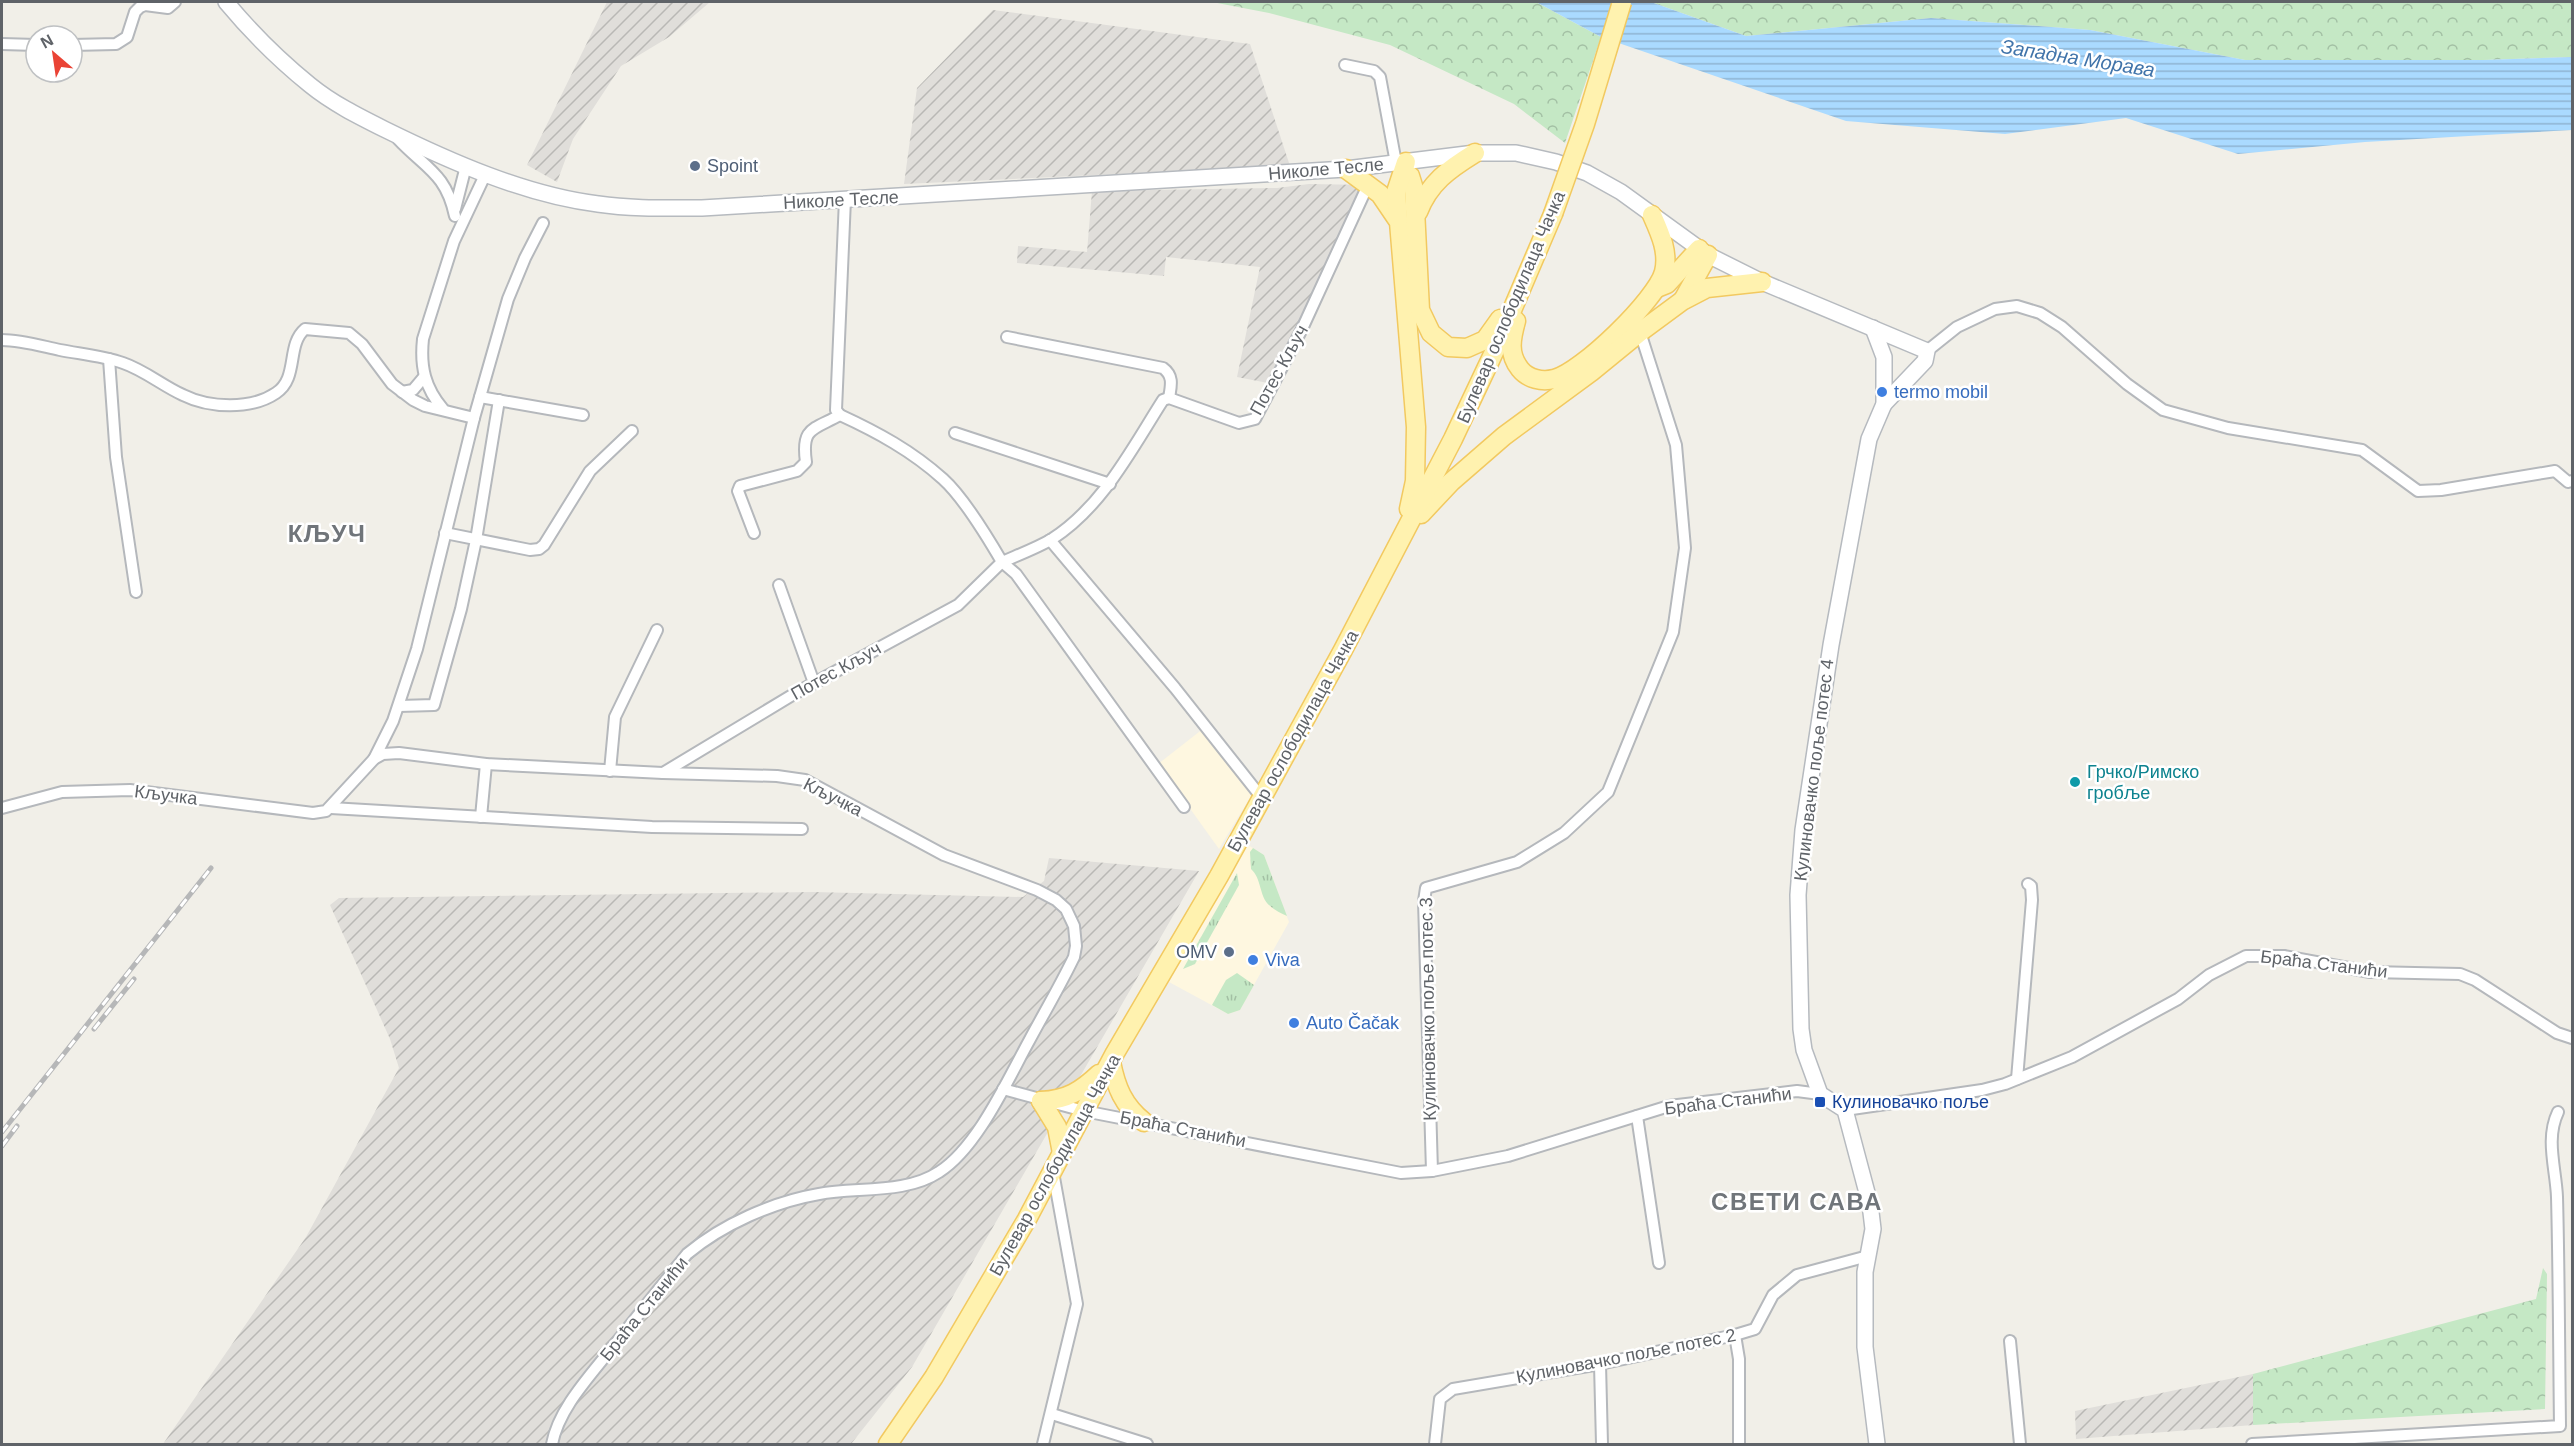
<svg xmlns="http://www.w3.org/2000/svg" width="2574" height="1446" viewBox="0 0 2574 1446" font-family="Arial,sans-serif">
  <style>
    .commercial { fill: #fef7e0 }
    .industrial { fill: url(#industrial-furrows) }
    .grass { fill: url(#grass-tufts) }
    .forest { fill: url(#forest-crowns) }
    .water { fill: url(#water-rules) }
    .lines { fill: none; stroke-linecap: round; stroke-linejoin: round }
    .street-casing { stroke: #b5b8bc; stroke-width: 14 }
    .secondary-casing { stroke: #b6babf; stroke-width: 18 }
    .primary-casing { stroke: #f2c960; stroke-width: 21 }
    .street { stroke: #fff; stroke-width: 10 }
    .secondary { stroke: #fff; stroke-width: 15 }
    .primary { stroke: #fff2af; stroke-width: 18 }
    .rail-casing { stroke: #b6b7b8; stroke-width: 5 }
    .rail { stroke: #fff; stroke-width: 3; stroke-dasharray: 9; stroke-linecap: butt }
    .primary-bridge-casing { stroke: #f2c960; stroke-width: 21; stroke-linecap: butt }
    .primary-bridge { stroke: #fff2af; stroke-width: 18 }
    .service-dot { fill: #5c6f8a; stroke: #fff; stroke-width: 2 }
    .shop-dot { fill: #3f7fe0; stroke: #fff; stroke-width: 2 }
    .culture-dot { fill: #0f9aa8; stroke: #fff; stroke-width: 2 }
    .transit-dot { fill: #1a4fb4; stroke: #fff; stroke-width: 2 }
    .labels { text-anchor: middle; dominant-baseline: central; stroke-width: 5; stroke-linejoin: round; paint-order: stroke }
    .service-label { font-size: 18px; fill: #4e5e75; stroke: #fff; text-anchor: start }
    .street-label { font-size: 18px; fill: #5f6368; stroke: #fff }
    .shop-label { font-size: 18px; fill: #366cbe; stroke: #fff; text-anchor: start }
    .culture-label { font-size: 18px; fill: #0d838f; stroke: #fff; text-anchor: start }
    .transit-label { font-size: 18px; fill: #164399; stroke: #fff; text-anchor: start }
    .water-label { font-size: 20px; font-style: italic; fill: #4174aa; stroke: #fff }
    .district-label { font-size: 24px; font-weight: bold; letter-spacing: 1.5px; fill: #70757a; stroke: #fff }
  </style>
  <defs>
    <pattern id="industrial-furrows" width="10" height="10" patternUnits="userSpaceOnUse" patternTransform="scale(1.5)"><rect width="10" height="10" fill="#e0deda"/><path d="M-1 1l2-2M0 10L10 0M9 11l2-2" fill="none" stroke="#b9b8b5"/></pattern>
    <pattern id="grass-tufts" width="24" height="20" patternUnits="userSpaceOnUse" patternTransform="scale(1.5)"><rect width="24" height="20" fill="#c5e8c5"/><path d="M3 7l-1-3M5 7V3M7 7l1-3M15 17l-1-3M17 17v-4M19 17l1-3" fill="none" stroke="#a3c0a4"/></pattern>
    <pattern id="forest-crowns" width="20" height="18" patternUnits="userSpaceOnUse" patternTransform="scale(1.5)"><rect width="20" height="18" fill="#c5e8c5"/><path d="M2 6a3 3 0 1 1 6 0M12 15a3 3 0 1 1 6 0" fill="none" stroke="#a3c0a4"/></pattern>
    <pattern id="water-rules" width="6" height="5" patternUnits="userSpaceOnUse" patternTransform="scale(1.5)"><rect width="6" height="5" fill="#aadaff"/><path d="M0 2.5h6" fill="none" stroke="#8eb4d2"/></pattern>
  </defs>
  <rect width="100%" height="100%" fill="#f1efe8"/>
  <g class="commercial">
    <path d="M1204,728l50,63 -35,58 -61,-85z"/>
    <path d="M1248,845l16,10 25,67 -49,88 -12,4 -59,-32z"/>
  </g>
  <g class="industrial">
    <path d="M607,2h103l-41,35 -48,29 -48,73 -16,43 -30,-17z"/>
    <path d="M993,10l257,34 40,122 -386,18 13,-96z"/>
    <path d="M1309,184l59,1 -95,199 -36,-7 23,-110 -94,-10 -2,19 -147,-13 1,-17 69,6 5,-61 185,-3z"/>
    <path d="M1049,858l150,13 -287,496 -61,77h-688l143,-207 93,-169 -9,-29 -60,-134 9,-7 474,-6 210,5 21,-16z"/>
    <path d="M2253,1374v51l-177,14 -1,-28z"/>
  </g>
  <g class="grass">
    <path d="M1253,848l11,7 23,61c-6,-3 -13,-6 -18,-11 -10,-9 -7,-26 -18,-36l-1,-17z"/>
    <path d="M1237,873l2,12 -44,79 -12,5z"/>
    <path d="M1237,973l17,12 -14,25 -12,4 -16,-9 14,-25z"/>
  </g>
  <g class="forest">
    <path d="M1212,2h324l65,35 -36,106 -51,-39 -124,-59 -121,-32z"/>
    <path d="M1651,2h921v55l-88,3h-239l-155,-30 -159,-12 -185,18z"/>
    <path d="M2543,1268l4,6 -2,135 -292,16v-51l283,-75z"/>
  </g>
  <path class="water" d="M1536,2h115l95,34 185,-18 159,12 155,30h239l88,-3v73l-207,12 -127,12 -112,-36 -121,16 -159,-13 -245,-84z"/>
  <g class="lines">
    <defs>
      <g id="street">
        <path d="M2,44l34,1"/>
        <path d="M72,45l44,-1 11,-7 8,-25 5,-5 5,-2 23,3 7,-6"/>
        <path d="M1345,65l29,6 6,6 16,86"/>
        <path d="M398,139c27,29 48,34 57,77"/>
        <path d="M455,209l11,-43"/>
        <path d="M1007,337l156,31c11,8 8,18 6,30"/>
        <path d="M2,340c19,0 39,6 58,10 21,4 43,6 63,13 21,7 40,23 60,32 26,13 68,15 93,-2 23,-15 10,-48 29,-64l44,4 13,11 30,40 21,16 12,6 49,12"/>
        <path d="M1927,351l30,-24 38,-18 22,-3 23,7 22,14 65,57 36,26 65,18 134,22 56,41 23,-1 114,-19 13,11 4,-1"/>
        <path d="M109,359l7,98 20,135"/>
        <path d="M402,392l11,-2 11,-13"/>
        <path d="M480,397l103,18"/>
        <path d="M443,409c-18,-21 -23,-42 -20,-70l31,-98 32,-68"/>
        <path d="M955,433l155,51"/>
        <path d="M445,533l85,17 9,-1 5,-4 46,-74 42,-40"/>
        <path d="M754,533l-16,-42 2,-5 57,-15 9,-9c-5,-35 7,-32 34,-47"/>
        <path d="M1050,540l125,148 87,110"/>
        <path d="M779,585l35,98"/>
        <path d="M399,706l35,-1 27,-96 15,-69 23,-140"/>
        <path d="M374,759l19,-38 24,-72 57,-231 34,-119 17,-41 18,-35"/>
        <path d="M610,771l5,-54 42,-87"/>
        <path d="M663,773l131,-79 164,-89 44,-43c-14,-24 -39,-65 -59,-83 -31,-28 -66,-47 -103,-64l-4,-5 9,-211"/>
        <path d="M1184,807l-168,-233 -14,-12c16,-7 35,-14 50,-23 51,-33 79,-89 111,-139l6,-2 70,25 16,-4 47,-90 66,-144"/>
        <path d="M2,808l60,-16 68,-2 183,23 13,-2 48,-52 9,-5 16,-1 87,11 177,9 114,3 28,4 139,75 93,35 19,10 10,9 8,17 2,20 -2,11c-14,29 -30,56 -45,84 -22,40 -52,107 -90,131 -33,22 -82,15 -120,22 -46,8 -96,30 -132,60 -24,30 -48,60 -72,90 -23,30 -56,63 -63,100"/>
        <path d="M331,808l321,19 150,2"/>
        <path d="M481,817l5,-53"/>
        <path d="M2017,1079l15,-179 -1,-14 -3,-2"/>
        <path d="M1003,1089l81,22 317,62 31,-2 76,-15 161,-50 128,-15 23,3"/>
        <path d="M1845,1110l137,-20 23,-6 67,-27 106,-58 31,-24 37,-19h38l86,16 90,2 15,6 82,53 15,5"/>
        <path d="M1637,1116l22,147"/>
        <path d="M1432,1171l-8,-270 2,-13 91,-26 47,-29 44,-41 65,-160 12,-84 -9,-103 -36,-113"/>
        <path d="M1735,1335l4,24v85"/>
        <path d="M2010,1341l10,103"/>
        <path d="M1600,1364l2,80"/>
        <path d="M1052,1414l95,30"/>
        <path d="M1043,1444l34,-140 -24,-132"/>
        <path d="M1435,1444l5,-45 13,-10 147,-25 135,-29 20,-6 18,-34 24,-20 71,-19"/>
        <path d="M2252,1444l308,-18c-1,-76 -1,-153 -3,-229 -1,-28 -12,-58 1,-85"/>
      </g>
      <g id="secondary">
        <path d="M226,2c25,30 53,58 84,83 22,18 48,31 74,44 65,32 141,66 214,75 34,5 69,4 104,4l644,-39 129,-16h41l40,9 31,11 34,19 87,63 54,27 165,69 -2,10 -41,43"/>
        <path d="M1873,328l11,29v47l-15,35 -38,206 -28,185 -5,65 3,134 3,21 16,44 25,16 25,94 3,25 -8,43v75l12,97"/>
      </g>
      <g id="primary">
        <path d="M1346,169l34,25 19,28 17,205 -1,54 -6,28"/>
        <path d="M1404,172l6,4 4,13 6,121 11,23 17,14 19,1 18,-8 15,-21"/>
        <path d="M1418,212c11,-29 31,-43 57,-59"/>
        <path d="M1398,218l-2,-26 10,-30"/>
        <path d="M1657,288l10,-4 32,-35"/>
        <path d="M1683,300l25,-45"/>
        <path d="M1516,321c-5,18 -8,33 4,48 8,10 22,13 34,10 27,-6 103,-80 110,-107 5,-20 -4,-39 -12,-57"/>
        <path d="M1421,514l30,-32 53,-46 87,-64 49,-40 42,-31 25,-13 55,-6"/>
        <path d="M1111,1062c5,25 12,43 33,60"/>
        <path d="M1041,1101c26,-1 40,-10 58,-27"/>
        <path d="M1041,1101l16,26 5,26"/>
        <path d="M888,1444l46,-67 93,-158 88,-166 104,-177 124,-226 110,-211 42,-89 58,-136"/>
      </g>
    </defs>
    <use href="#street" class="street-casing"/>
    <use href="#secondary" class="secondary-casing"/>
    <use href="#primary" class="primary-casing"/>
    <use href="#street" class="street"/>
    <use href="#secondary" class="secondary"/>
    <use href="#primary" class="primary"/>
    <defs>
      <g id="rail">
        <path d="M94,1029l40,-50"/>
        <path d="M2,1132l209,-264"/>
        <path d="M2,1146l15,-20"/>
      </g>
    </defs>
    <use href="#rail" class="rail-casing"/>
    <use href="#rail" class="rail"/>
    <defs>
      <path id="primary-bridge" d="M1553,214l32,-90 37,-122"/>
    </defs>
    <use href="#primary-bridge" class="primary-bridge-casing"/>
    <use href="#primary-bridge" class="primary-bridge"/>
  </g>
  <g class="service-dot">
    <circle cx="695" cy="166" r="6"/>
    <circle cx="1229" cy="952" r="6"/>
  </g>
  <g class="shop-dot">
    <circle cx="1882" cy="392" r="6"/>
    <circle cx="1253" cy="960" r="6"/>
    <circle cx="1294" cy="1023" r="6"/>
  </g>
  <circle class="culture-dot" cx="2075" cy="782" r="6"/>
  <rect class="transit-dot" x="1814" y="1096" width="12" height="12" rx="3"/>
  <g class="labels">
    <g class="service-label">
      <text x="707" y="166">Spoint</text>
      <text x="1217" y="952" text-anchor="end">OMV</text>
    </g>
    <g class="street-label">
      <text transform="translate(1326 169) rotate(-5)">Николе Тесле</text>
      <text transform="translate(841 200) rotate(-3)">Николе Тесле</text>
      <text transform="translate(1511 307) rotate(-67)">Булевар ослободилаца Чачка</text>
      <text transform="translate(1279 370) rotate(-61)">Потес Кључ</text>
      <text transform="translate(836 671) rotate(-29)">Потес Кључ</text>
      <text transform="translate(1293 741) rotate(-61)">Булевар ослободилаца Чачка</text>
      <text transform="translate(1814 770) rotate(-83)">Кулиновачко поље потес 4</text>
      <text transform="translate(166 795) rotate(7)">Кључка</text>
      <text transform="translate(833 797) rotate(27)">Кључка</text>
      <text transform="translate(2324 964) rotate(7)">Браћа Станићи</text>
      <text transform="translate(1428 1009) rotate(-91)">Кулиновачко поље потес 3</text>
      <text transform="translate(1728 1101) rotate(-7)">Браћа Станићи</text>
      <text transform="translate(1183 1129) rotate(11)">Браћа Станићи</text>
      <text transform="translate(1055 1165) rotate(-61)">Булевар ослободилаца Чачка</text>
      <text transform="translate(644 1309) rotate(-51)">Браћа Станићи</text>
      <text transform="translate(1626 1356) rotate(-11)">Кулиновачко поље потес 2</text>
    </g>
    <g class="shop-label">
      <text x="1894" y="392">termo mobil</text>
      <text x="1265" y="960">Viva</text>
      <text x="1306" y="1023">Auto Čačak</text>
    </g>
    <g class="culture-label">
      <text x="2087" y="772">Грчко/Римско<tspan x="2087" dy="21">гробље</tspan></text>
    </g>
    <g class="transit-label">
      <text x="1832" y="1102">Кулиновачко поље</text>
    </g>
    <g class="water-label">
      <text transform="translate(2078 58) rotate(9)">Западна Морава</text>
    </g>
    <g class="district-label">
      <text x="327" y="533">КЉУЧ</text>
      <text x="1797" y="1201">СВЕТИ САВА</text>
    </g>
  </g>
  <rect width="2574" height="1446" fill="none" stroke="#5f6368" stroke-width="6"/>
  <g transform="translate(54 54) rotate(331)"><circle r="28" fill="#ffffff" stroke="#bfc1c3" stroke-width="1.5"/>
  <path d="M0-4.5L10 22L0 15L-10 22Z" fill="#ea4335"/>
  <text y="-9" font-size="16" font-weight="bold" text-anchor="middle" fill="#5f6368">N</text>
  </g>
</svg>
